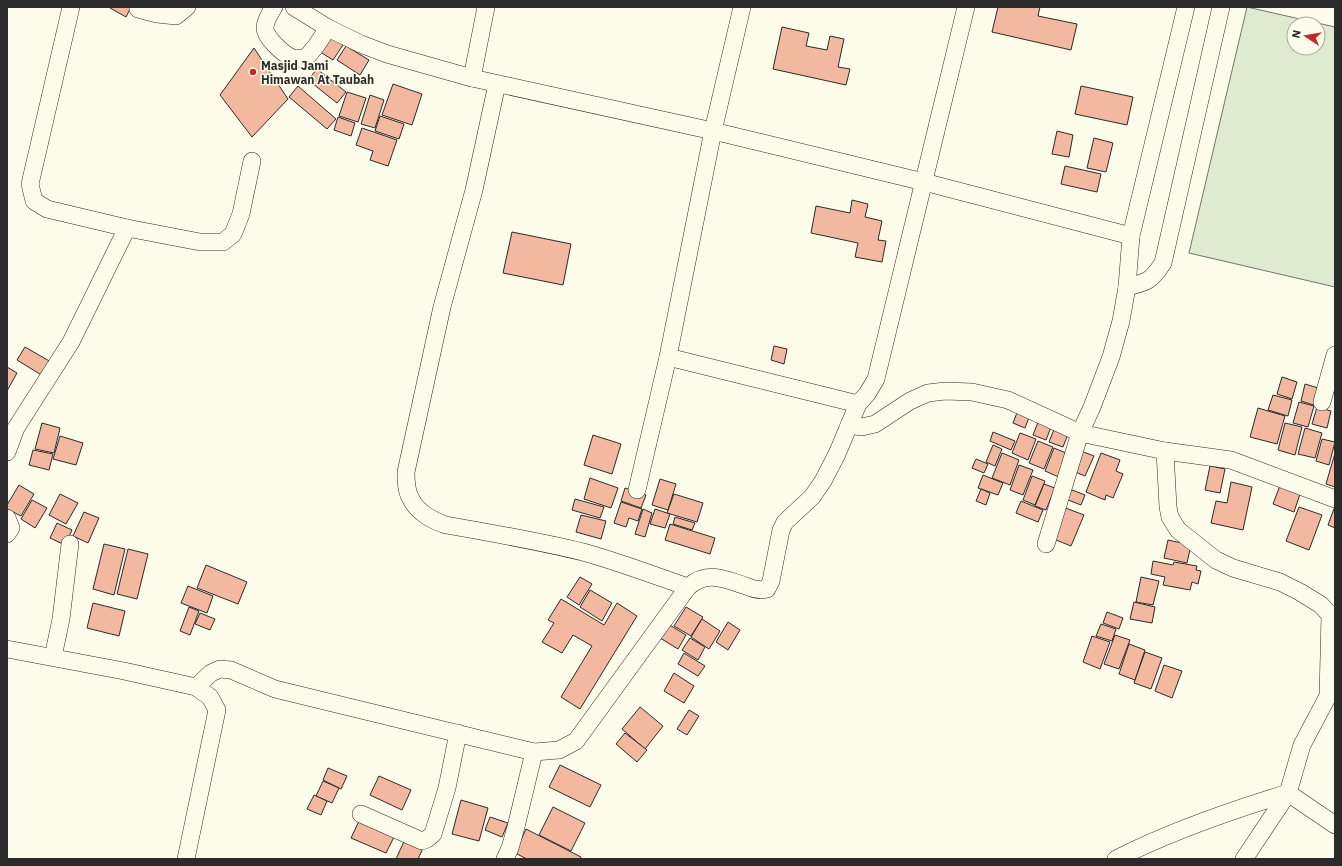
<svg xmlns="http://www.w3.org/2000/svg" width="1342" height="866" viewBox="0 0 1342 866" font-family="'IBM Plex Sans',sans-serif">
  <style>
    .green { fill: #deebd1; stroke: #74746e; fill-rule: evenodd }
    .building { fill: #f2b8a0; stroke: #2b2b2b }
    .lines { fill: none; stroke-linecap: round; stroke-linejoin: round }
    .minor-casing { stroke: #2b2b2b; stroke-width: 18 }
    .minor { stroke: #fdfbea; stroke-width: 17 }
    .poi-dot { fill: #c62828; stroke: #fdfbea; stroke-width: 1.5 }
    .labels { text-anchor: middle; dominant-baseline: central; stroke-width: 3; stroke-linejoin: round; paint-order: stroke }
    .poi-label { font-size: 12px; font-weight: bold; fill: #2b2b2b; stroke: #fdfbea; text-anchor: start }
  </style>
  <rect width="100%" height="100%" fill="#fdfbea"/>
  <path class="green" d="M1247,7l88,20v260l-146,-34zM1294,24h24v24h-24z"/>
  <g class="building">
    <path d="M111,7h20l-5,10 -16,-9z"/>
    <path d="M998,7h42l-2,9 39,8 -6,26 -79,-18z"/>
    <path d="M782,27l27,6 -3,13 21,4 3,-14 14,3 -6,28 12,2 -4,16 -73,-16z"/>
    <path d="M327,34l16,11 -10,15 -16,-10z"/>
    <path d="M346,46l23,14 -9,15 -23,-15z"/>
    <path d="M254,48l34,51 -36,38 -32,-42z"/>
    <path d="M317,69l29,23 -9,11 -29,-23z"/>
    <path d="M393,84l29,10 -10,31 -30,-10z"/>
    <path d="M298,86l38,33 -9,10 -38,-32z"/>
    <path d="M1081,86l52,11 -6,28 -52,-11z"/>
    <path d="M347,92l19,6 -8,24 -19,-6z"/>
    <path d="M370,95l14,5 -9,28 -14,-4z"/>
    <path d="M380,116l24,8 -5,15 -24,-8z"/>
    <path d="M338,117l17,6 -4,13 -17,-6z"/>
    <path d="M362,128l35,12 -9,26 -18,-6 3,-9 -17,-6z"/>
    <path d="M1057,131l16,4 -4,22 -17,-3z"/>
    <path d="M1094,138l19,5 -7,29 -19,-4z"/>
    <path d="M1065,166l36,8 -4,18 -36,-8z"/>
    <path d="M852,200l16,4 -3,13 17,4 -4,19 8,1 -4,21 -27,-5 3,-14 -47,-10 5,-27 34,7z"/>
    <path d="M512,232l59,12 -8,41 -60,-12z"/>
    <path d="M774,346l13,3 -3,15 -13,-4z"/>
    <path d="M25,347l26,15 -8,14 -26,-16z"/>
    <path d="M7,367l10,6 -10,18z"/>
    <path d="M1282,377l15,5 -5,17 -15,-5z"/>
    <path d="M1305,384l20,6 -5,17 -19,-6z"/>
    <path d="M1273,395l19,5 -4,16 -20,-6z"/>
    <path d="M1299,402l15,4 -6,21 -15,-4z"/>
    <path d="M1317,407l14,4 -4,17 -15,-4z"/>
    <path d="M1258,408l27,8 -8,28 -27,-7z"/>
    <path d="M1018,410l12,5 -5,13 -12,-5z"/>
    <path d="M1040,417l13,5 -7,18 -13,-5z"/>
    <path d="M42,423l18,5 -6,25 -19,-4z"/>
    <path d="M1285,423l17,4 -7,28 -17,-5z"/>
    <path d="M1056,424l14,5 -7,18 -14,-5z"/>
    <path d="M1305,428l17,5 -7,25 -17,-4z"/>
    <path d="M993,432l22,9 -4,9 -21,-9z"/>
    <path d="M1020,433l16,6 -8,21 -16,-7z"/>
    <path d="M593,435l28,9 -9,30 -28,-9z"/>
    <path d="M60,436l23,7 -7,22 -23,-6z"/>
    <path d="M1322,439l13,3 -6,23 -13,-4z"/>
    <path d="M1038,441l15,6 -9,22 -15,-6z"/>
    <path d="M993,445l9,4 -7,17 -9,-4z"/>
    <path d="M1054,448l17,7 -10,23 -16,-7z"/>
    <path d="M33,450l20,4 -4,16 -20,-5z"/>
    <path d="M1081,451l13,5 -9,20 -12,-5z"/>
    <path d="M1002,453l17,7 -9,25 -18,-7z"/>
    <path d="M1101,453l19,7 -4,11 7,3 -10,24 -7,-3 -1,5 -19,-8z"/>
    <path d="M1335,453v34l-9,-3z"/>
    <path d="M976,459l12,5 -4,9 -12,-5z"/>
    <path d="M1019,465l14,5 -10,25 -13,-5z"/>
    <path d="M1210,466l15,3 -5,24 -15,-3z"/>
    <path d="M983,475l20,8 -5,12 -20,-7z"/>
    <path d="M1032,476l13,5 -10,24 -12,-5z"/>
    <path d="M590,478l28,10 -7,20 -27,-9z"/>
    <path d="M660,479l16,5 -8,26 -16,-5z"/>
    <path d="M1231,482l21,5 -9,43 -32,-7 5,-22 11,2z"/>
    <path d="M1281,483l20,8 -7,21 -21,-8z"/>
    <path d="M1044,484l11,4 -9,22 -11,-4z"/>
    <path d="M19,485l15,9 -13,22 -14,-7v-4z"/>
    <path d="M625,488l21,7 -5,13 -20,-7z"/>
    <path d="M1067,488l18,7 -4,10 -18,-7z"/>
    <path d="M981,489l9,4 -4,12 -10,-4z"/>
    <path d="M60,494l18,9 -12,21 -17,-9z"/>
    <path d="M674,494l29,9 -6,19 -30,-9z"/>
    <path d="M575,499l29,8 -4,11 -28,-8z"/>
    <path d="M32,500l15,8 -12,20 -14,-9z"/>
    <path d="M1021,501l22,9 -5,12 -22,-9z"/>
    <path d="M621,502l21,7 -4,12 -9,-3 -3,9 -12,-4z"/>
    <path d="M1335,506v22l-7,-3z"/>
    <path d="M1063,507l21,8 -13,31 -20,-8z"/>
    <path d="M1299,507l23,8 -13,35 -23,-9z"/>
    <path d="M643,509l9,4 -7,24 -10,-3z"/>
    <path d="M655,509l15,5 -5,14 -15,-4z"/>
    <path d="M84,512l15,6 -11,25 -15,-7z"/>
    <path d="M581,515l25,6 -5,18 -25,-7z"/>
    <path d="M675,517l20,6 -3,7 -19,-6z"/>
    <path d="M57,523l15,7 -7,15 -15,-7z"/>
    <path d="M670,524l45,14 -5,16 -45,-14z"/>
    <path d="M1168,540l23,5 -4,18 -23,-5z"/>
    <path d="M104,544l21,5 -11,46 -21,-6z"/>
    <path d="M128,549l20,5 -11,45 -20,-5z"/>
    <path d="M1153,561l20,4 1,-3 23,4 -1,4 5,1 -3,13 -6,-2 -2,8 -27,-5 2,-8 -14,-3z"/>
    <path d="M206,565l41,17 -9,22 -41,-16z"/>
    <path d="M580,577l12,7 -13,21 -12,-8z"/>
    <path d="M1141,577l18,4 -6,24 -17,-3z"/>
    <path d="M188,586l25,10 -6,17 -26,-10z"/>
    <path d="M590,590l22,13 -10,18 -22,-14z"/>
    <path d="M561,599l43,26 13,-22 20,13 -57,93 -19,-12 31,-51 -19,-11 -11,18 -20,-11 12,-19 -6,-3z"/>
    <path d="M1134,602l21,5 -3,16 -22,-4z"/>
    <path d="M93,603l32,8 -6,25 -32,-8z"/>
    <path d="M189,607l10,4 -9,24 -10,-4z"/>
    <path d="M686,607l17,10 -12,19 -17,-10z"/>
    <path d="M1107,612l16,6 -4,11 -16,-6z"/>
    <path d="M200,613l15,6 -5,11 -15,-6z"/>
    <path d="M702,619l18,12 -11,18 -18,-12z"/>
    <path d="M728,622l12,8 -12,20 -12,-8z"/>
    <path d="M668,624l18,11 -8,14 -18,-11z"/>
    <path d="M1101,624l15,5 -4,12 -16,-5z"/>
    <path d="M1115,635l15,5 -11,29 -15,-5z"/>
    <path d="M1092,636l18,6 -10,27 -17,-7z"/>
    <path d="M690,638l15,9 -7,13 -16,-10z"/>
    <path d="M1129,644l16,6 -10,30 -16,-6z"/>
    <path d="M1145,652l17,6 -11,31 -17,-6z"/>
    <path d="M684,653l21,13 -7,10 -20,-12z"/>
    <path d="M1164,665l18,6 -10,27 -17,-7z"/>
    <path d="M674,673l20,13 -10,17 -20,-12z"/>
    <path d="M640,707l23,19 -18,23 -23,-20z"/>
    <path d="M689,710l10,6 -12,19 -10,-6z"/>
    <path d="M625,733l22,17 -10,12 -21,-18z"/>
    <path d="M560,765l41,20 -11,22 -41,-20z"/>
    <path d="M328,768l19,8 -6,13 -18,-9z"/>
    <path d="M379,776l32,14 -9,20 -32,-15z"/>
    <path d="M323,781l16,7 -7,15 -16,-7z"/>
    <path d="M314,795l13,6 -6,14 -14,-6z"/>
    <path d="M461,800l27,8 -9,33 -27,-7z"/>
    <path d="M553,807l32,16 -14,28 -32,-16z"/>
    <path d="M490,817l18,6 -6,14 -17,-7z"/>
    <path d="M360,819l35,16 -9,18 -35,-15z"/>
    <path d="M526,829l55,28 -1,2h-53l-12,-6z"/>
    <path d="M406,837l18,9 -6,13h-22z"/>
  </g>
  <g class="lines">
    <defs>
      <g id="minor">
        <path d="M71,7l-41,177 4,17 13,8 80,19 73,14h23l10,-8 8,-20 11,-53"/>
        <path d="M274,7c-4,6 -8,12 -9,20 -1,10 19,28 28,31 3,1 9,0 13,0l10,-12 12,-18"/>
        <path d="M294,7l34,21 33,16 26,10 85,24 241,53 211,51 207,54"/>
        <path d="M138,9l19,5 19,2 11,-9"/>
        <path d="M472,78l14,-71"/>
        <path d="M497,84l-23,106 -32,117 -36,165c0,9 0,19 5,27 6,13 22,22 35,26 46,8 92,16 137,27 36,10 70,23 105,35"/>
        <path d="M1127,287c21,-5 24,-6 36,-24l58,-256"/>
        <path d="M668,357l190,47"/>
        <path d="M1322,402l13,-47"/>
        <path d="M849,425l13,2 13,-3 35,-23 18,-8 17,-2 27,1 36,8 72,33 85,18 66,9 104,39"/>
        <path d="M1165,451l3,56 2,10 8,13 38,30 17,8 47,14 20,10 21,13 9,10 -2,81 -26,49 -14,48 -44,66"/>
        <path d="M7,452l9,-24 55,-86 56,-114"/>
        <path d="M637,490l31,-133 45,-226 29,-124"/>
        <path d="M7,518l4,10 -4,6"/>
        <path d="M1046,544l34,-111 12,-26 19,-50 10,-36 6,-34 4,-51 55,-229"/>
        <path d="M7,649l117,22 72,16 14,10 7,13 -31,149"/>
        <path d="M53,657l8,-38 9,-75"/>
        <path d="M196,687l15,-14 9,-4 11,1 44,19 259,63 25,-2 17,-9 112,-154c19,-17 36,-8 58,-1 7,3 13,5 21,3l4,-8 10,-51 4,-8 27,-25 11,-16 14,-27 21,-50 9,-10 9,-15 90,-372"/>
        <path d="M361,814l61,27 5,-2 6,-5 14,-46 11,-55"/>
        <path d="M505,859l5,-11 6,-21 18,-75"/>
        <path d="M1116,859c55,-28 113,-48 172,-66l47,32"/>
      </g>
    </defs>
    <use href="#minor" class="minor-casing"/>
    <use href="#minor" class="minor"/>
  </g>
  <circle class="poi-dot" cx="253" cy="72" r="4"/>
  <g class="labels">
    <g class="poi-label">
      <text x="261" y="65">Masjid Jami<tspan x="261" dy="14">Himawan At Taubah</tspan></text>
    </g>
  </g>
  <rect width="1342" height="866" fill="none" stroke="#2b2b2b" stroke-width="16"/>
  <g transform="translate(1306 36) rotate(282)"><circle r="19" fill="#fdfbea" stroke="#a9a89e"/>
  <path d="M0-3L7 15L0 10L-7 15Z" fill="#c62828"/>
  <text y="-6" font-size="11" font-weight="bold" text-anchor="middle" fill="#2b2b2b">N</text>
  </g>
</svg>
